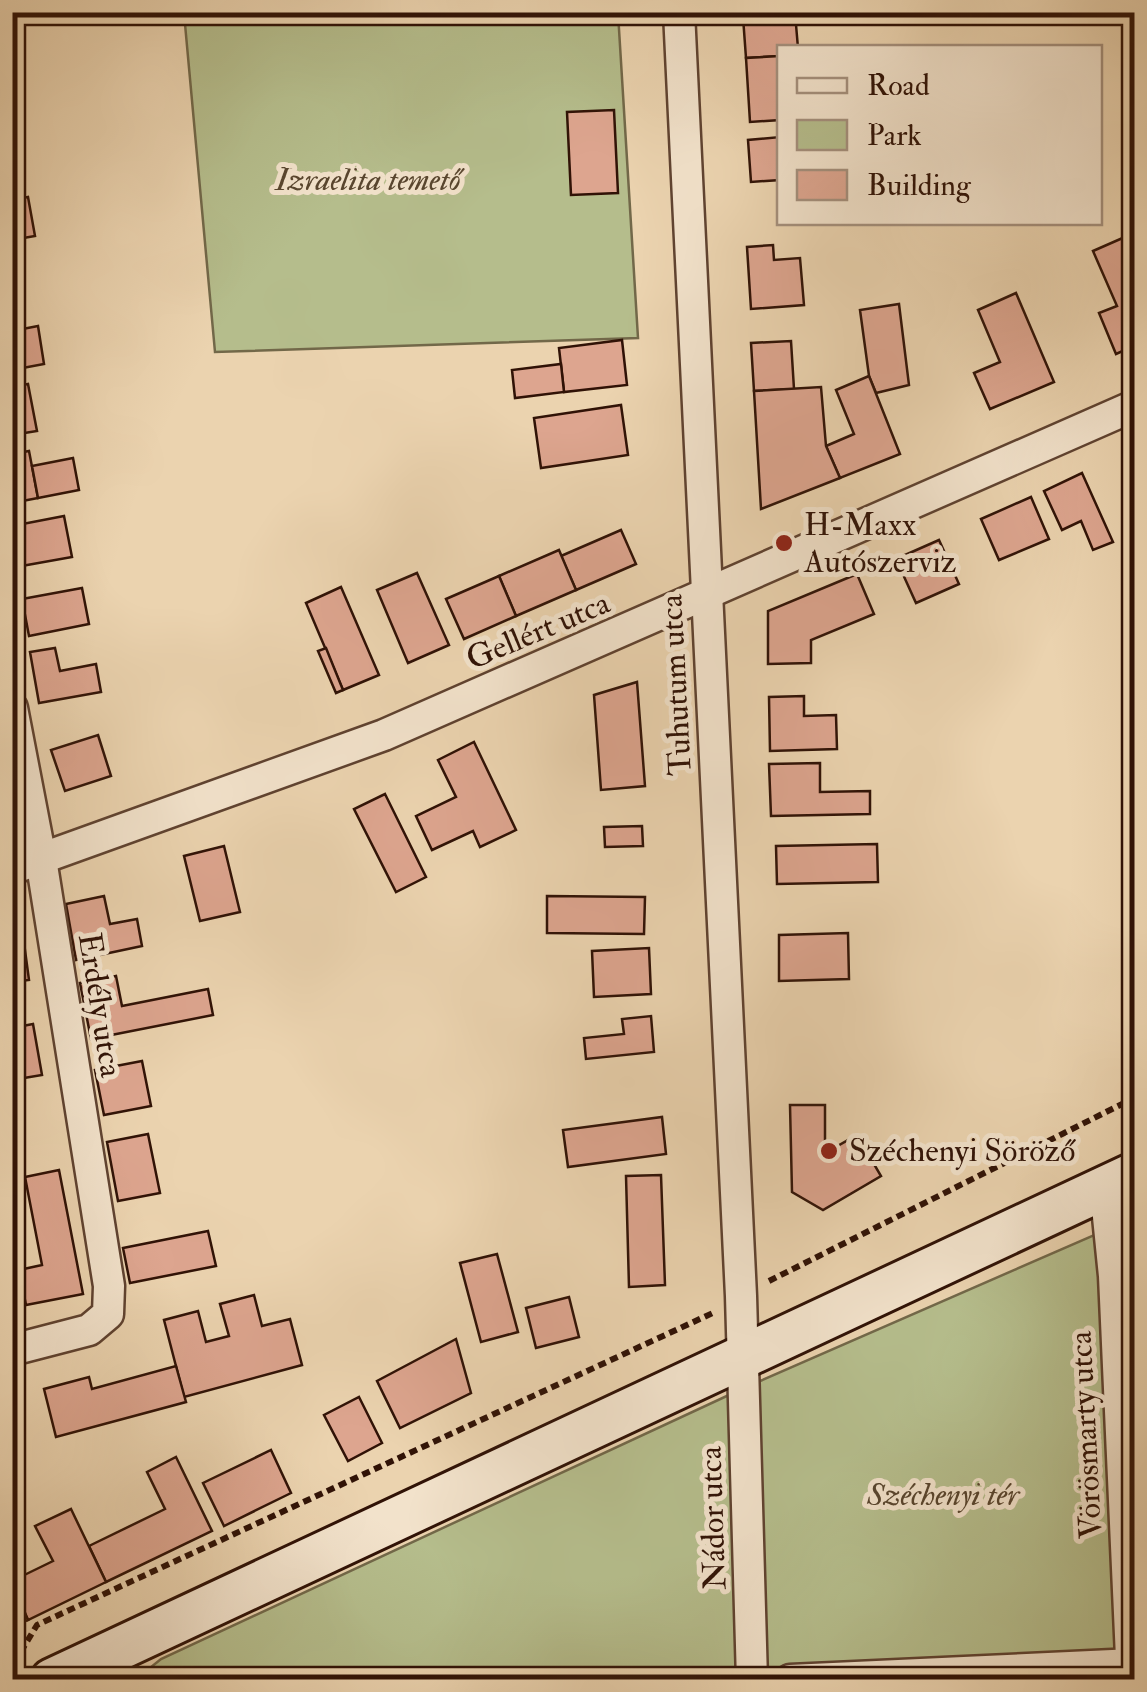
<svg xmlns="http://www.w3.org/2000/svg" width="1147" height="1692" viewBox="0 0 1147 1692" font-family="'IM FELL Double Pica',serif">
  <style>
    .green { fill: #b5bd8c; stroke: #726849; stroke-width: 2.5 }
    .building { fill: #dda58f; stroke: #301206; stroke-width: 2.5 }
    .lines { fill: none; stroke-linecap: round; stroke-linejoin: round }
    .street-casing { stroke: #5f4230; stroke-width: 35 }
    .secondary-casing { stroke: #301206; stroke-width: 48 }
    .path { stroke: #301206; stroke-width: 6; stroke-dasharray: 8 5; stroke-linecap: butt }
    .street { stroke: #f2e2cb; stroke-width: 30 }
    .secondary { stroke: #f2e2cb; stroke-width: 42 }
    .poi-dot { fill: #8f2418; stroke: #f2e2cb; stroke-width: 4 }
    .labels { text-anchor: middle; dominant-baseline: central; stroke-width: 10; stroke-linejoin: round; paint-order: stroke }
    .park-label { font-size: 32px; font-style: italic; fill: #58452e; stroke: #f2e2cb }
    .poi-label { font-size: 32px; fill: #301206; stroke: #f2e2cb; text-anchor: start }
    .street-label { font-size: 32px; fill: #301206; stroke: #f2e2cb }
  </style>
  <rect width="100%" height="100%" fill="#ebd3af"/>
  <filter id="stains"><feTurbulence type="fractalNoise" baseFrequency=".002" numOctaves="4"/><feColorMatrix values="0 0 0 0 .2 0 0 0 0 .09 0 0 0 0 .02 0 0 0 .5 -.17"/></filter>
  <radialGradient id="worn" r=".72"><stop offset=".6" stop-color="#630" stop-opacity="0"/><stop offset="1" stop-color="#630" stop-opacity=".3"/></radialGradient>
  <g class="green">
    <path d="M184,13h434l20,325 -423,14z"/>
    <path d="M1108,1229l24,436 -342,15h-655l26,-21 583,-271z"/>
  </g>
  <g class="building">
    <path d="M795,13l3,35h-18v8l-34,2 -3,-41z"/>
    <path d="M780,56v64l-30,2 -4,-64z"/>
    <path d="M614,110l4,83 -47,2 -4,-83z"/>
    <path d="M780,137v43l-29,2 -3,-42z"/>
    <path d="M28,197l7,39 -23,4v-40z"/>
    <path d="M1134,233v113l-18,8 -17,-41 18,-7 -24,-55z"/>
    <path d="M773,245l1,15 26,-2 4,47 -53,4 -4,-62z"/>
    <path d="M1016,293l38,89 -64,27 -16,-36 26,-11 -22,-52z"/>
    <path d="M899,304l10,81 -33,8 -7,-17 -9,-66z"/>
    <path d="M38,326l6,38 -32,6v-39z"/>
    <path d="M622,340l5,45 -63,7 -5,-44z"/>
    <path d="M791,341l3,48 -40,2 -3,-48z"/>
    <path d="M561,364l3,28 -49,6 -3,-28z"/>
    <path d="M869,376l31,78 -60,24 -14,-32 28,-12 -18,-44z"/>
    <path d="M28,384l9,47 -25,4v-48z"/>
    <path d="M821,387l5,59 14,32 -79,31 -7,-118z"/>
    <path d="M621,405l7,50 -87,13 -7,-50z"/>
    <path d="M29,451l9,47 -26,5v-49z"/>
    <path d="M73,458l6,32 -41,8 -6,-32z"/>
    <path d="M1082,473l31,69 -20,8 -12,-29 -19,9 -18,-39z"/>
    <path d="M1031,497l18,42 -50,21 -18,-41z"/>
    <path d="M64,516l8,41 -56,10 -4,-41z"/>
    <path d="M621,530l15,34 -60,26 -15,-34z"/>
    <path d="M939,540l20,44 -43,19 -20,-44z"/>
    <path d="M559,550l17,40 -60,26 -17,-40z"/>
    <path d="M417,573l32,72 -41,18 -31,-73z"/>
    <path d="M857,574l17,40 -63,26v23l-43,1v-53z"/>
    <path d="M499,576l17,40 -52,23 -18,-40z"/>
    <path d="M341,587l38,88 -36,15 -37,-87z"/>
    <path d="M82,588l7,36 -60,12 -7,-37z"/>
    <path d="M55,648l5,23 36,-7 5,28 -62,11 -9,-51z"/>
    <path d="M326,648l17,42 -7,3 -18,-42z"/>
    <path d="M637,682l8,104 -44,4 -7,-95z"/>
    <path d="M804,696v20l32,-1 1,34 -67,2 -1,-54z"/>
    <path d="M98,735l13,41 -46,15 -14,-41z"/>
    <path d="M474,742l42,88 -36,17 -7,-16 -41,19 -16,-34 40,-19 -18,-37z"/>
    <path d="M820,763v29l50,-1v23l-99,2 -2,-52z"/>
    <path d="M385,794l41,83 -30,15 -42,-83z"/>
    <path d="M642,826l1,20 -38,1 -1,-20z"/>
    <path d="M877,844l1,38 -101,2 -1,-38z"/>
    <path d="M224,846l16,66 -40,9 -16,-65z"/>
    <path d="M104,896l6,28 27,-5 5,27 -66,14 -10,-56z"/>
    <path d="M547,896l98,1 -1,37 -97,-1z"/>
    <path d="M22,928l7,52 -17,2v-53z"/>
    <path d="M848,933l1,46 -70,2v-46z"/>
    <path d="M649,948l2,46 -57,3 -2,-46z"/>
    <path d="M116,976l6,30 86,-17 5,26 -122,24 -11,-56z"/>
    <path d="M651,1016l3,36 -68,7 -2,-21 40,-4 -2,-15z"/>
    <path d="M33,1024l9,51 -30,5v-52z"/>
    <path d="M142,1061l9,45 -47,9 -9,-45z"/>
    <path d="M790,1105h35v48l32,-18 24,41 -58,34 -31,-18z"/>
    <path d="M662,1117l4,37 -98,13 -5,-37z"/>
    <path d="M148,1134l12,59 -42,8 -11,-59z"/>
    <path d="M59,1170l24,124 -57,11 -7,-35 23,-5 -17,-88z"/>
    <path d="M661,1175l4,110 -36,2 -3,-111z"/>
    <path d="M208,1231l8,35 -86,17 -7,-35z"/>
    <path d="M497,1254l21,78 -37,10 -21,-79z"/>
    <path d="M254,1295l8,31 28,-7 12,46 -118,32 -20,-77 34,-9 8,31 23,-6 -9,-32z"/>
    <path d="M569,1297l10,40 -43,11 -10,-40z"/>
    <path d="M456,1339l15,54 -71,35 -23,-47z"/>
    <path d="M176,1366l10,36 -130,35 -12,-48 45,-12 3,12z"/>
    <path d="M359,1397l23,46 -34,18 -24,-46z"/>
    <path d="M271,1450l20,43 -67,33 -21,-43z"/>
    <path d="M176,1457l36,74 -106,51 -17,-36 76,-37 -18,-37z"/>
    <path d="M71,1509l35,73 -78,38 -16,-39 41,-20 -18,-35z"/>
    <path d="M12,1588l16,32 -16,7z"/>
  </g>
  <g class="lines">
    <defs>
      <g id="street">
        <path d="M679,12l62,1284 11,384"/>
        <path d="M12,708l29,151 68,427 -1,28 -19,16 -77,20"/>
        <path d="M12,869l372,-134 750,-329"/>
        <path d="M1105,1187l9,89 18,404"/>
        <path d="M790,1680l344,-16"/>
      </g>
      <path id="secondary" d="M52,1680l1082,-506"/>
    </defs>
    <use href="#street" class="street-casing"/>
    <use href="#secondary" class="secondary-casing"/>
    <g class="path">
      <path d="M769,1281l365,-183"/>
      <path d="M12,1676l2,-13 23,-38 678,-313"/>
    </g>
    <use href="#street" class="street"/>
    <use href="#secondary" class="secondary"/>
  </g>
  <g class="poi-dot">
    <circle cx="784" cy="543" r="10"/>
    <circle cx="829" cy="1151" r="10"/>
  </g>
  <g class="labels">
    <g class="park-label">
      <text x="368" y="180">Izraelita temető</text>
      <text x="943" y="1495">Széchenyi tér</text>
    </g>
    <g class="poi-label">
      <text x="804" y="525">H-Maxx<tspan x="804" dy="37">Autószerviz</tspan></text>
      <text x="849" y="1151">Széchenyi Söröző</text>
    </g>
    <g class="street-label">
      <text transform="translate(538 631) rotate(-23)">Gellért utca</text>
      <text transform="translate(676 685) rotate(-93)">Tuhutum utca</text>
      <text transform="translate(100 1005) rotate(81)">Erdély utca</text>
      <text transform="translate(1086 1435) rotate(-93)">Vörösmarty utca</text>
      <text transform="translate(713 1518) rotate(-92)">Nádor utca</text>
    </g>
  </g>
  <rect width="1147" height="1692" fill="none" stroke="#ebd3af" stroke-width="50"/>
  <rect x="15" y="15" width="1117" height="1662" fill="none" stroke="#301206" stroke-width="5"/>
  <rect x="25" y="25" width="1097" height="1642" fill="none" stroke="#301206" stroke-width="2.5"/>
  <rect x="777" y="45" width="325" height="180" fill="#f2e2cb" stroke="#a48f7c" stroke-width="2.5"/>
  <rect x="797" y="78" width="50" height="15" fill="#f2e2cb" stroke="#a48f7c" stroke-width="2.5"/>
  <text x="867" y="95" font-size="30" fill="#301206">Road</text>
  <rect x="797" y="120" width="50" height="30" fill="#b5bd8c" stroke="#a48f7c" stroke-width="2.5"/>
  <text x="867" y="145" font-size="30" fill="#301206">Park</text>
  <rect x="797" y="170" width="50" height="30" fill="#dda58f" stroke="#a48f7c" stroke-width="2.5"/>
  <text x="867" y="195" font-size="30" fill="#301206">Building</text>
  <rect width="100%" height="100%" filter="url(#stains)"/>
  <rect width="100%" height="100%" fill="url(#worn)"/>
</svg>
